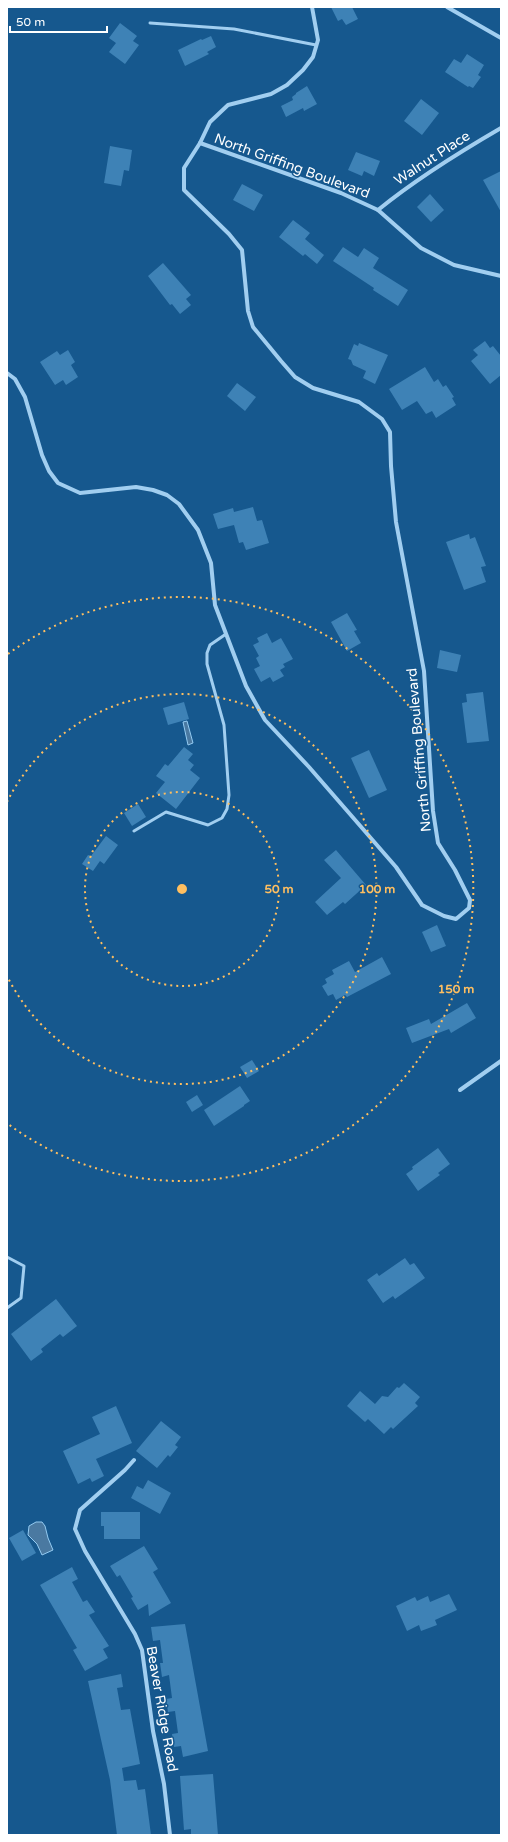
<svg xmlns="http://www.w3.org/2000/svg" width="508" height="1842" viewBox="0 0 508 1842" font-family="'Varela Round',sans-serif">
  <style>
    .water { fill: #4a79a1; stroke: #94cbf2 }
    .building { fill: #3e82b6 }
    .lines { fill: none; stroke-linecap: round; stroke-linejoin: round }
    .service { stroke: #a1cef0; stroke-width: 3 }
    .minor { stroke: #a1cef0; stroke-width: 4 }
    .ring { fill: none; stroke: #ffbf60; stroke-width: 2; stroke-dasharray: 2 4 }
    .labels { text-anchor: middle; dominant-baseline: central; stroke-width: 3; stroke-linejoin: round; paint-order: stroke }
    .street-label { font-size: 14px; fill: #fff; stroke: #16588e }
    .centre { fill: #ffbf60; stroke: #16588e; stroke-width: 2 }
    .ring-label { font-size: 12px; text-anchor: middle; font-weight: bold; fill: #ffbf60; stroke: #16588e; stroke-width: 3; stroke-linejoin: round; paint-order: stroke }
  </style>
  <rect width="100%" height="100%" fill="#16588e"/>
  <g class="water">
    <path d="M187,721l6,22 -5,2 -5,-23z"/>
    <path d="M36,1522h6l3,4 3,12 5,12 -11,5 -5,-11 -9,-9 1,-9z"/>
  </g>
  <g class="building">
    <path d="M331,7h21l6,12 -12,6 -4,-6 -4,2z"/>
    <path d="M120,23l17,13 -4,5 6,4 -14,19 -16,-12 7,-9 -7,-5z"/>
    <path d="M211,36l5,11 -9,5 2,2 -24,12 -7,-16 23,-11 1,1z"/>
    <path d="M467,54l17,11 -6,10 3,2 -8,11 -4,-2 -1,1 -23,-15 9,-13 7,4z"/>
    <path d="M307,86l10,18 -13,7 -1,-3 -17,9 -5,-11 12,-6 -1,-3 4,-3v-1z"/>
    <path d="M421,99l18,14 -17,22 -18,-14z"/>
    <path d="M110,146l22,4 -3,21 -5,-1 -3,16 -17,-3z"/>
    <path d="M356,152l24,9 -6,15 -10,-5 -2,5 -14,-6z"/>
    <path d="M501,171v41l-18,-32z"/>
    <path d="M242,184l21,11 -9,16 -21,-11z"/>
    <path d="M430,194l14,16 -13,12 -14,-15z"/>
    <path d="M293,220l17,13 -5,6 19,16 -7,9 -12,-10 -2,2 -24,-19z"/>
    <path d="M343,247l15,10 6,-9 15,10 -6,10 35,22 -10,16 -25,-16 1,-2 -41,-27z"/>
    <path d="M163,263l28,32 -5,4 5,6 -11,9 -8,-10 -2,1 -22,-29z"/>
    <path d="M485,341l5,7 3,-2 8,10v19l-11,9 -19,-23 7,-6 -5,-5z"/>
    <path d="M359,343l29,12 -13,29 -12,-6 3,-7 -13,-6 -2,-5 -3,-1 6,-15 4,2z"/>
    <path d="M68,350l7,12 -4,3 7,12 -12,8 -3,-5 -8,5 -15,-23 17,-11 3,4z"/>
    <path d="M425,367l9,15 4,-3 5,8 3,-2 8,12 -2,1 4,7 -20,13 -4,-7 -6,3 -9,-13 -15,9 -13,-21z"/>
    <path d="M237,383l19,14 -11,14 -18,-15z"/>
    <path d="M253,507l4,14 5,-1 7,23 -23,7 -3,-8 -4,1 -5,-18 -16,4 -5,-15 20,-6 1,4z"/>
    <path d="M469,534l1,5 5,-2 11,29 -5,1 5,15 -22,8 -18,-48z"/>
    <path d="M347,613l10,17 -3,1 7,12 -14,8 -16,-29z"/>
    <path d="M267,633l5,10 9,-5 12,21 -10,5 2,3 -5,3 4,6 -11,6 -3,-5 -9,5 -7,-13 6,-3 -4,-8 3,-2 -6,-11 6,-3 -2,-4z"/>
    <path d="M440,650l21,5 -4,17 -20,-4z"/>
    <path d="M483,692l6,49 -22,2 -5,-40 5,-1 -1,-8z"/>
    <path d="M184,702l5,17 -21,6 -5,-17z"/>
    <path d="M184,747l9,7 -5,6 6,5 -4,5 10,8 -24,31 -20,-16 9,-11 -9,-6 9,-12 3,2z"/>
    <path d="M369,750l18,40 -18,8 -18,-40z"/>
    <path d="M138,804l8,13 -14,9 -8,-13z"/>
    <path d="M106,836l12,9 -14,19 -4,-3 -7,10 -11,-7 6,-9 3,1z"/>
    <path d="M336,850l30,35 -21,19 -2,-2 -16,13 -12,-13 26,-24 -17,-18z"/>
    <path d="M437,925l9,21 -15,6 -9,-20z"/>
    <path d="M382,957l9,17 -44,23 -2,-2 -9,5 -3,-6 -5,2 -6,-10 5,-3 -2,-4 9,-5 -2,-4 17,-9 6,11z"/>
    <path d="M467,1003l9,15 -25,15 -2,-4 -37,14 -6,-15 23,-9 2,5z"/>
    <path d="M252,1060l7,11 -12,7 -7,-11z"/>
    <path d="M240,1086l10,15 -6,4v1l-30,20 -10,-16z"/>
    <path d="M197,1095l6,10 -11,7 -6,-10z"/>
    <path d="M438,1148l12,16 -12,9 2,2 -22,16 -12,-17 7,-5 -1,-2z"/>
    <path d="M405,1258l5,7 4,-2 11,15 -30,21 -2,-3 -10,7 -16,-23 10,-7 2,3z"/>
    <path d="M56,1299l21,27 -14,11 -3,-3 -19,15 2,3 -12,9 -20,-27z"/>
    <path d="M404,1383l16,14 -5,6 3,3 -25,23 -2,-2 -7,7 -16,-15 -3,3 -18,-16 13,-15 15,13 7,-8 6,1 9,-10 2,1z"/>
    <path d="M116,1406l16,37 -36,16 8,17 -12,6 -2,-4 -12,6 -15,-33 37,-17 -8,-17z"/>
    <path d="M161,1421l20,16 -6,8 3,2 -8,10 -2,-2 -11,13 -21,-17z"/>
    <path d="M148,1480l23,13 -11,21 -29,-16 6,-12 6,3z"/>
    <path d="M101,1512h39v27h-36v-13h-3z"/>
    <path d="M23,1530l13,23 -14,8 -13,-23z"/>
    <path d="M144,1546l14,23 -5,3 18,31 -22,13 -1,-12 -10,6 -7,-12 2,-1 -13,-22 -3,2 -7,-11z"/>
    <path d="M72,1567l6,12 -6,3 11,20 4,-2 8,12 -6,3 20,31 -6,3 5,9 -23,13 -12,-21 4,-2 -37,-63z"/>
    <path d="M449,1594l8,16 -22,10 2,5 -16,6 -2,-6 -12,6 -11,-25 19,-9 2,4 11,-5 2,6z"/>
    <path d="M185,1624l23,127 -25,6 -2,-11 -7,1 -2,-13 6,-1 -3,-22 -7,1 -2,-13 6,-1 -3,-23 -7,2 -2,-14h3l-3,-23 -7,1 -2,-14z"/>
    <path d="M121,1674l2,13 -6,1 4,22 9,-1 10,55 -18,4 2,13 12,-1 2,10 7,-1 6,46h-34l-7,-55 -22,-99z"/>
    <path d="M213,1774l5,61h-27v-6l-7,1 -4,-54z"/>
  </g>
  <g class="lines">
    <g class="service">
      <path d="M150,23l84,6 82,16"/>
      <path d="M134,831l32,-19 42,13 14,-7 5,-9 2,-14 -5,-70 -17,-61v-11l3,-8 16,-11"/>
      <path d="M7,1257l17,9 -3,32 -14,10"/>
    </g>
    <g class="minor">
      <path d="M447,7l54,31"/>
      <path d="M200,143l141,50 37,17 43,38 33,17 47,11"/>
      <path d="M378,210c38,-31 80,-57 123,-82"/>
      <path d="M7,373l8,6 10,18 17,58 7,16 9,12 22,10 56,-6 17,3 14,5 12,9 19,26 13,33 4,42 31,81 19,34 44,47 87,100 26,38 22,11 12,3 13,-11 1,-8 -15,-30 -17,-27 -5,-32 -9,-140 -28,-149 -5,-56 -1,-34 -8,-13 -23,-17 -46,-14 -18,-11 -14,-16 -28,-34 -5,-16 -6,-61 -13,-16 -45,-44v-22l16,-25 10,-21 18,-17 43,-11 16,-9 16,-15 10,-13 5,-17 -6,-33"/>
      <path d="M460,1090l41,-29"/>
      <path d="M134,1460l-9,10 -45,40 -5,19 10,22 50,83 7,16 11,81 11,53 6,51"/>
    </g>
  </g>
  <g class="ring">
    <circle cx="182" cy="889" r="97"/>
    <path d="M7 802A195 195 0 1 1 7 976"/>
    <path d="M8 654A292 292 0 1 1 8 1124"/>
  </g>
  <g class="labels">
    <g class="street-label">
      <text transform="translate(432 158) rotate(-33)">Walnut Place</text>
      <text transform="translate(292 166) rotate(20)">North Griffing Boulevard</text>
      <text transform="translate(419 750) rotate(-95)">North Griffing Boulevard</text>
      <text transform="translate(162 1709) rotate(80)">Beaver Ridge Road</text>
    </g>
  </g>
  <circle cx="182" cy="889" r="6" class="centre"/>
  <g class="ring-label">
    <text x="279" y="893">50 m</text>
    <text x="377" y="893">100 m</text>
    <text x="456" y="993">150 m</text>
  </g>
  <rect width="508" height="1842" fill="none" stroke="#ffffff" stroke-width="16"/>
  <path d="M10 26v6h97v-6" fill="none" stroke="#ffffff" stroke-width="2"/>
  <text x="16" y="26" font-size="12" fill="#ffffff" stroke="#16588e" stroke-width="3" paint-order="stroke">50 m</text>
</svg>
